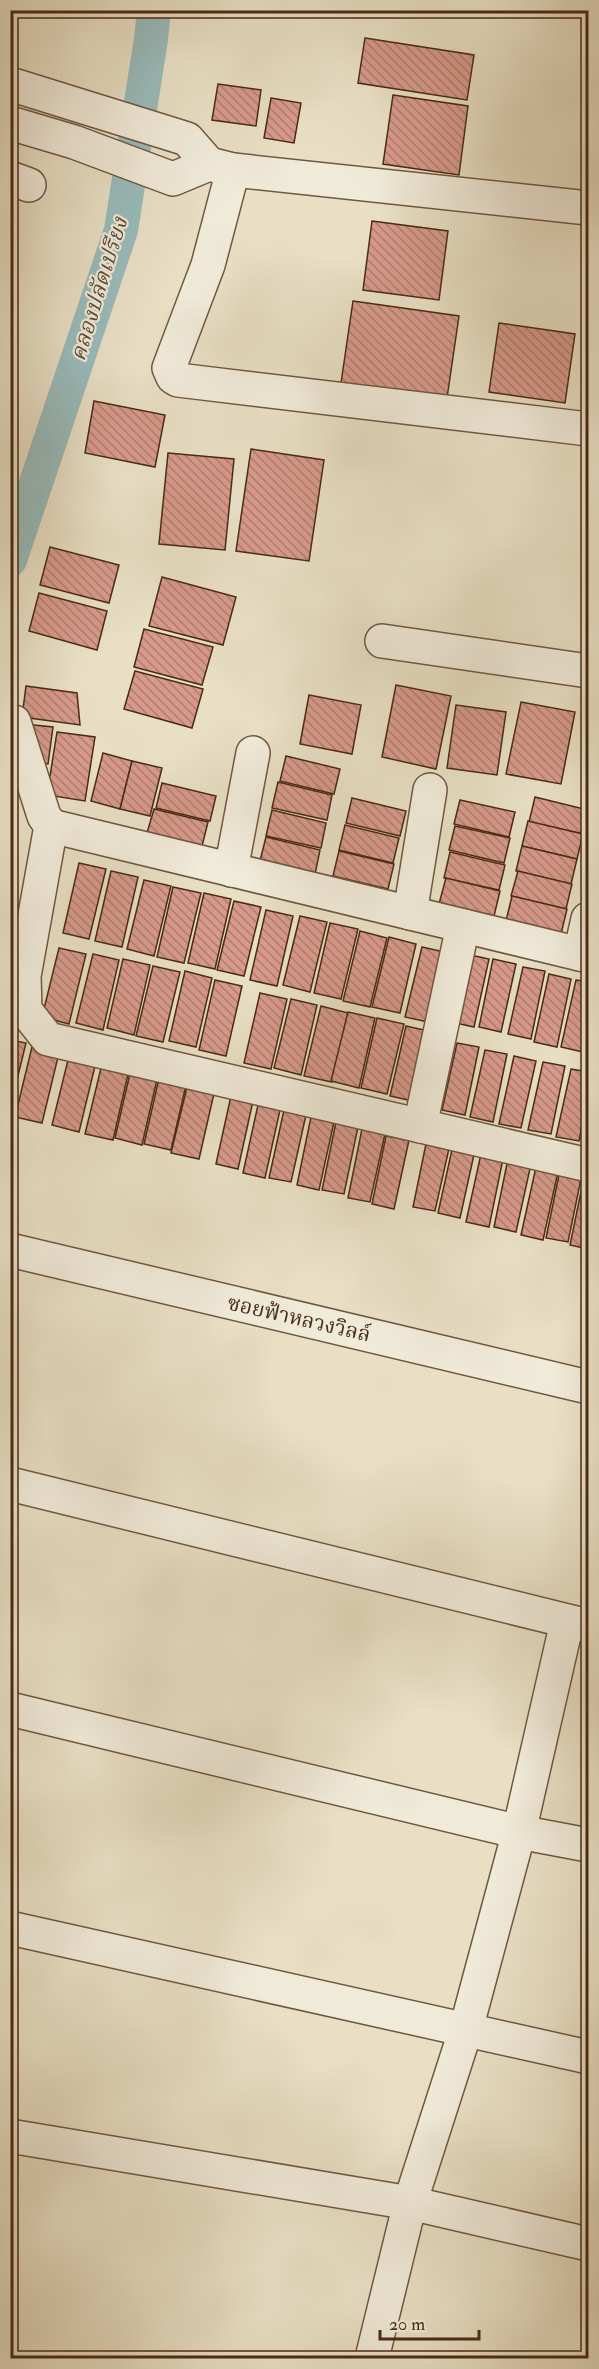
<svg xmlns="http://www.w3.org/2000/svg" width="599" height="2369" viewBox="0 0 599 2369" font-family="'IM FELL Double Pica','Noto Serif Thai',serif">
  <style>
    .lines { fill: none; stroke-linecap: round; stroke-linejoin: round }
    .canal { stroke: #9bb; stroke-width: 34 }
    .building { fill: url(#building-back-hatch); stroke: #482b14; stroke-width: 1.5 }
    .minor-casing { stroke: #705840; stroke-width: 36 }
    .minor { stroke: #f0ead9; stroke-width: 33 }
    .labels { text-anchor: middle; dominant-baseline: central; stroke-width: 4.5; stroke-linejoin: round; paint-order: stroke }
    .street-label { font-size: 21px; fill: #482b14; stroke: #f0ead9 }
    .water-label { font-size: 22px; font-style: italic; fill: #5c4f3e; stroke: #f0ead9 }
  </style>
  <defs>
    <pattern id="building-back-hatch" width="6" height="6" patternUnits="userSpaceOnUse" patternTransform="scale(1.5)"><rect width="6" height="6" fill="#d7998b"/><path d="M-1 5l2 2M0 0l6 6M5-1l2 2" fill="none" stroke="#b07d70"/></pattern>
  </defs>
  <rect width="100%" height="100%" fill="#e8dfc5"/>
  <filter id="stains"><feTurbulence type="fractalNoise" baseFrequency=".00333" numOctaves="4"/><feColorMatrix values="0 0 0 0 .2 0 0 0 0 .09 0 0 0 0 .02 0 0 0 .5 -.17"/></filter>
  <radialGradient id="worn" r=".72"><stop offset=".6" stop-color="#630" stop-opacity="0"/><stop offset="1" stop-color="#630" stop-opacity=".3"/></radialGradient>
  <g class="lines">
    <path class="canal" d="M10,560l111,-330 30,-191 3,-29"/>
  </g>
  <g class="building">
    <path d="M365,38l109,17 -7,45 -109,-17z"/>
    <path d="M218,84l43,6 -5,36 -44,-6z"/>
    <path d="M393,95l75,11 -9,69 -76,-11z"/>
    <path d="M271,98l30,5 -7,40 -30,-5z"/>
    <path d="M588,103v20l-3,-1z"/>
    <path d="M372,221l76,10 -9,69 -76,-10z"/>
    <path d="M353,301l106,15 -12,82 -106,-15z"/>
    <path d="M499,323l76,11 -10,69 -76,-11z"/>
    <path d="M94,401l71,14 -10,52 -70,-14z"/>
    <path d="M251,449l73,11 -15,101 -73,-10z"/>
    <path d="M168,453l66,6 -9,91 -66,-6z"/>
    <path d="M50,547l69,18 -10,38 -69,-18z"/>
    <path d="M162,577l74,20 -13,48 -74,-19z"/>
    <path d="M39,593l68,18 -10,39 -68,-19z"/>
    <path d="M144,629l69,18 -11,38 -68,-18z"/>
    <path d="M135,671l68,18 -11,39 -68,-19z"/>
    <path d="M396,685l55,11 -15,73 -54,-12z"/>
    <path d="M26,686l51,7 3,32 -58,-8z"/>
    <path d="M309,695l52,10 -9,49 -52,-10z"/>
    <path d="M521,702l54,10 -14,72 -55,-10z"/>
    <path d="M456,705l50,7 -9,63 -50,-7z"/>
    <path d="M24,724l29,3 -5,37 -28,-3z"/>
    <path d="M57,732l38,5 -10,64 -38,-6z"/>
    <path d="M103,753l29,8 -12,48 -29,-8z"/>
    <path d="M286,756l54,13 -6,25 -54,-13z"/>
    <path d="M132,761l30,7 -12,48 -30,-7z"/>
    <path d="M278,782l54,13 -5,25 -55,-12z"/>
    <path d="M162,783l54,13 -6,25 -54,-13z"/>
    <path d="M535,797l53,13 -4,24 -55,-12z"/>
    <path d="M352,798l54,13 -6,25 -54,-13z"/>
    <path d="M460,800l55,12 -6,25 -55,-13z"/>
    <path d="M154,809l54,13 -6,24 -55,-13z"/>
    <path d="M272,810l54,13 -5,25 -55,-12z"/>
    <path d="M528,821l55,13 -6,25 -55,-13z"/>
    <path d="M345,825l54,13 -6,25 -54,-13z"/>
    <path d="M455,826l55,12 -6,25 -55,-13z"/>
    <path d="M266,837l54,13 -5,24 -55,-13z"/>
    <path d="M522,846l55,13 -6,25 -55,-13z"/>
    <path d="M339,851l55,13 -6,25 -55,-13z"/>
    <path d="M450,852l55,13 -6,25 -55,-12z"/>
    <path d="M79,863l27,6 -17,70 -26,-6z"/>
    <path d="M111,871l27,6 -16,70 -27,-6z"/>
    <path d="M518,871l54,13 -6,25 -55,-13z"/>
    <path d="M446,878l54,13 -6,25 -55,-12z"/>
    <path d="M144,880l27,6 -17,70 -27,-7z"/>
    <path d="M173,887l28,6 -17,70 -27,-6z"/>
    <path d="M204,893l27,6 -16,70 -27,-6z"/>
    <path d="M512,896l55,13 -6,25 -55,-13z"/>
    <path d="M234,901l27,6 -17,69 -27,-6z"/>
    <path d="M266,910l27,6 -16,70 -27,-6z"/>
    <path d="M300,916l27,6 -17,70 -27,-7z"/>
    <path d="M330,923l28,6 -17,70 -27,-6z"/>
    <path d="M360,931l27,7 -17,69 -27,-6z"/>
    <path d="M389,937l27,7 -16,69 -28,-6z"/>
    <path d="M422,947l27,6 -16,70 -28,-6z"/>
    <path d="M59,948l27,6 -17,70 -27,-7z"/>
    <path d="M93,954l26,6 -16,70 -27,-7z"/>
    <path d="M466,954l23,5 -15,68 -23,-5z"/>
    <path d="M123,959l27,6 -16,70 -27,-7z"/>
    <path d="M493,959l23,5 -15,68 -22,-5z"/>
    <path d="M153,966l27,6 -17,70 -27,-6z"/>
    <path d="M523,967l22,4 -14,68 -23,-5z"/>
    <path d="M185,971l27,7 -16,69 -27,-6z"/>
    <path d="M549,974l22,5 -14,68 -23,-5z"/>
    <path d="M215,980l27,6 -16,70 -27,-6z"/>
    <path d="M576,980l12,2v46l-5,24 -22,-5z"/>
    <path d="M260,993l27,6 -16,70 -27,-6z"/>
    <path d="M291,999l26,6 -16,70 -27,-7z"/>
    <path d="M321,1006l27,7 -16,69 -28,-6z"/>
    <path d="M348,1012l27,6 -16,70 -28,-7z"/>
    <path d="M377,1018l27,6 -17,70 -26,-6z"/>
    <path d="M406,1026l27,6 -16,70 -27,-6z"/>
    <path d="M588,1033v22l-4,-1z"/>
    <path d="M10,1040l16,3 -16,65z"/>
    <path d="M457,1043l22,4 -14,68 -23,-5z"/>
    <path d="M32,1047l27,6 -17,70 -27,-6z"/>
    <path d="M485,1050l22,4 -14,68 -23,-5z"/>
    <path d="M69,1056l27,6 -17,70 -27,-7z"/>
    <path d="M514,1056l22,5 -15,67 -22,-4z"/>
    <path d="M543,1062l22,4 -14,68 -23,-4z"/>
    <path d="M102,1064l27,6 -16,70 -28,-6z"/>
    <path d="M131,1069l27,6 -16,70 -27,-7z"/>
    <path d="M571,1069l17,3v22l-9,47 -23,-4z"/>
    <path d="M160,1074l27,7 -16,69 -27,-6z"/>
    <path d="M188,1083l27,6 -16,70 -28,-6z"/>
    <path d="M231,1096l22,5 -15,68 -22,-5z"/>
    <path d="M258,1105l22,5 -15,68 -22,-5z"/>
    <path d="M284,1110l22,5 -15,67 -22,-4z"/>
    <path d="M311,1117l23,5 -15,68 -22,-5z"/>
    <path d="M588,1120v24l-5,-1z"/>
    <path d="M336,1122l22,5 -14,67 -22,-4z"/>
    <path d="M362,1129l23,5 -15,68 -22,-4z"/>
    <path d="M386,1136l23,4 -15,69 -22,-5z"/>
    <path d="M427,1139l23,5 -15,67 -22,-4z"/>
    <path d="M453,1145l22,5 -15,68 -22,-5z"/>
    <path d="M481,1154l22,5 -14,68 -23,-5z"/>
    <path d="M508,1159l23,5 -15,68 -22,-5z"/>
    <path d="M536,1167l22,5 -15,68 -22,-5z"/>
    <path d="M560,1170l22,4 -14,68 -22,-4z"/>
    <path d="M584,1177l4,1v71l-18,-4z"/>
  </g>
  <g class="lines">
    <defs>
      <g id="minor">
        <path d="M10,84l177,55 22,25 24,6 355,38"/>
        <path d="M10,123l64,19 99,37 36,-15"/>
        <path d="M233,170l-25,95 -39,103 4,9 5,3 410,49"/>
        <path d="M10,178l19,7"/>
        <path d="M382,641l206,30"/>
        <path d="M10,721l4,1 30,94 7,10 -27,150 1,34 23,29 540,126"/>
        <path d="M51,826l537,130"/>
        <path d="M231,870l22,-117"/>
        <path d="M410,913l20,-123"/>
        <path d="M580,954l8,-35"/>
        <path d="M420,1126l43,-200"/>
        <path d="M10,1250l578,137"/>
        <path d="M10,1484l578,142"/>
        <path d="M10,1709l509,123 69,13"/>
        <path d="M10,1928l578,129"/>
        <path d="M10,2136l400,67 178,41"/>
        <path d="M372,2358l38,-155 56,-174 53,-197 48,-210"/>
      </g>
    </defs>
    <use href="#minor" class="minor-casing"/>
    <use href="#minor" class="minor"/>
  </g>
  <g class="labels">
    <g class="street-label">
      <text transform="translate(299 1319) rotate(13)">ซอยฟ้าหลวงวิลล์</text>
    </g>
    <g class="water-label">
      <text transform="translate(99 289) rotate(-73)">คลองปลัดเปรียง</text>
    </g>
  </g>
  <rect width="599" height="2369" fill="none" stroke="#e8dfc5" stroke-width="36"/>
  <rect x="12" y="12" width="575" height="2345" fill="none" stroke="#482b14" stroke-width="3"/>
  <rect x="18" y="18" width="563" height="2333" fill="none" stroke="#482b14" stroke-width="1.5"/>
  <path d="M380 2330v9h99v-9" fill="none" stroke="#482b14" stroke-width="3"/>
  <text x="389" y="2330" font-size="18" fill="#482b14" stroke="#f0ead9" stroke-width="4.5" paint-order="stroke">20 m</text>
  <rect width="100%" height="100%" filter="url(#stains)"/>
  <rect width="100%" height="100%" fill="url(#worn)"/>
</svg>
